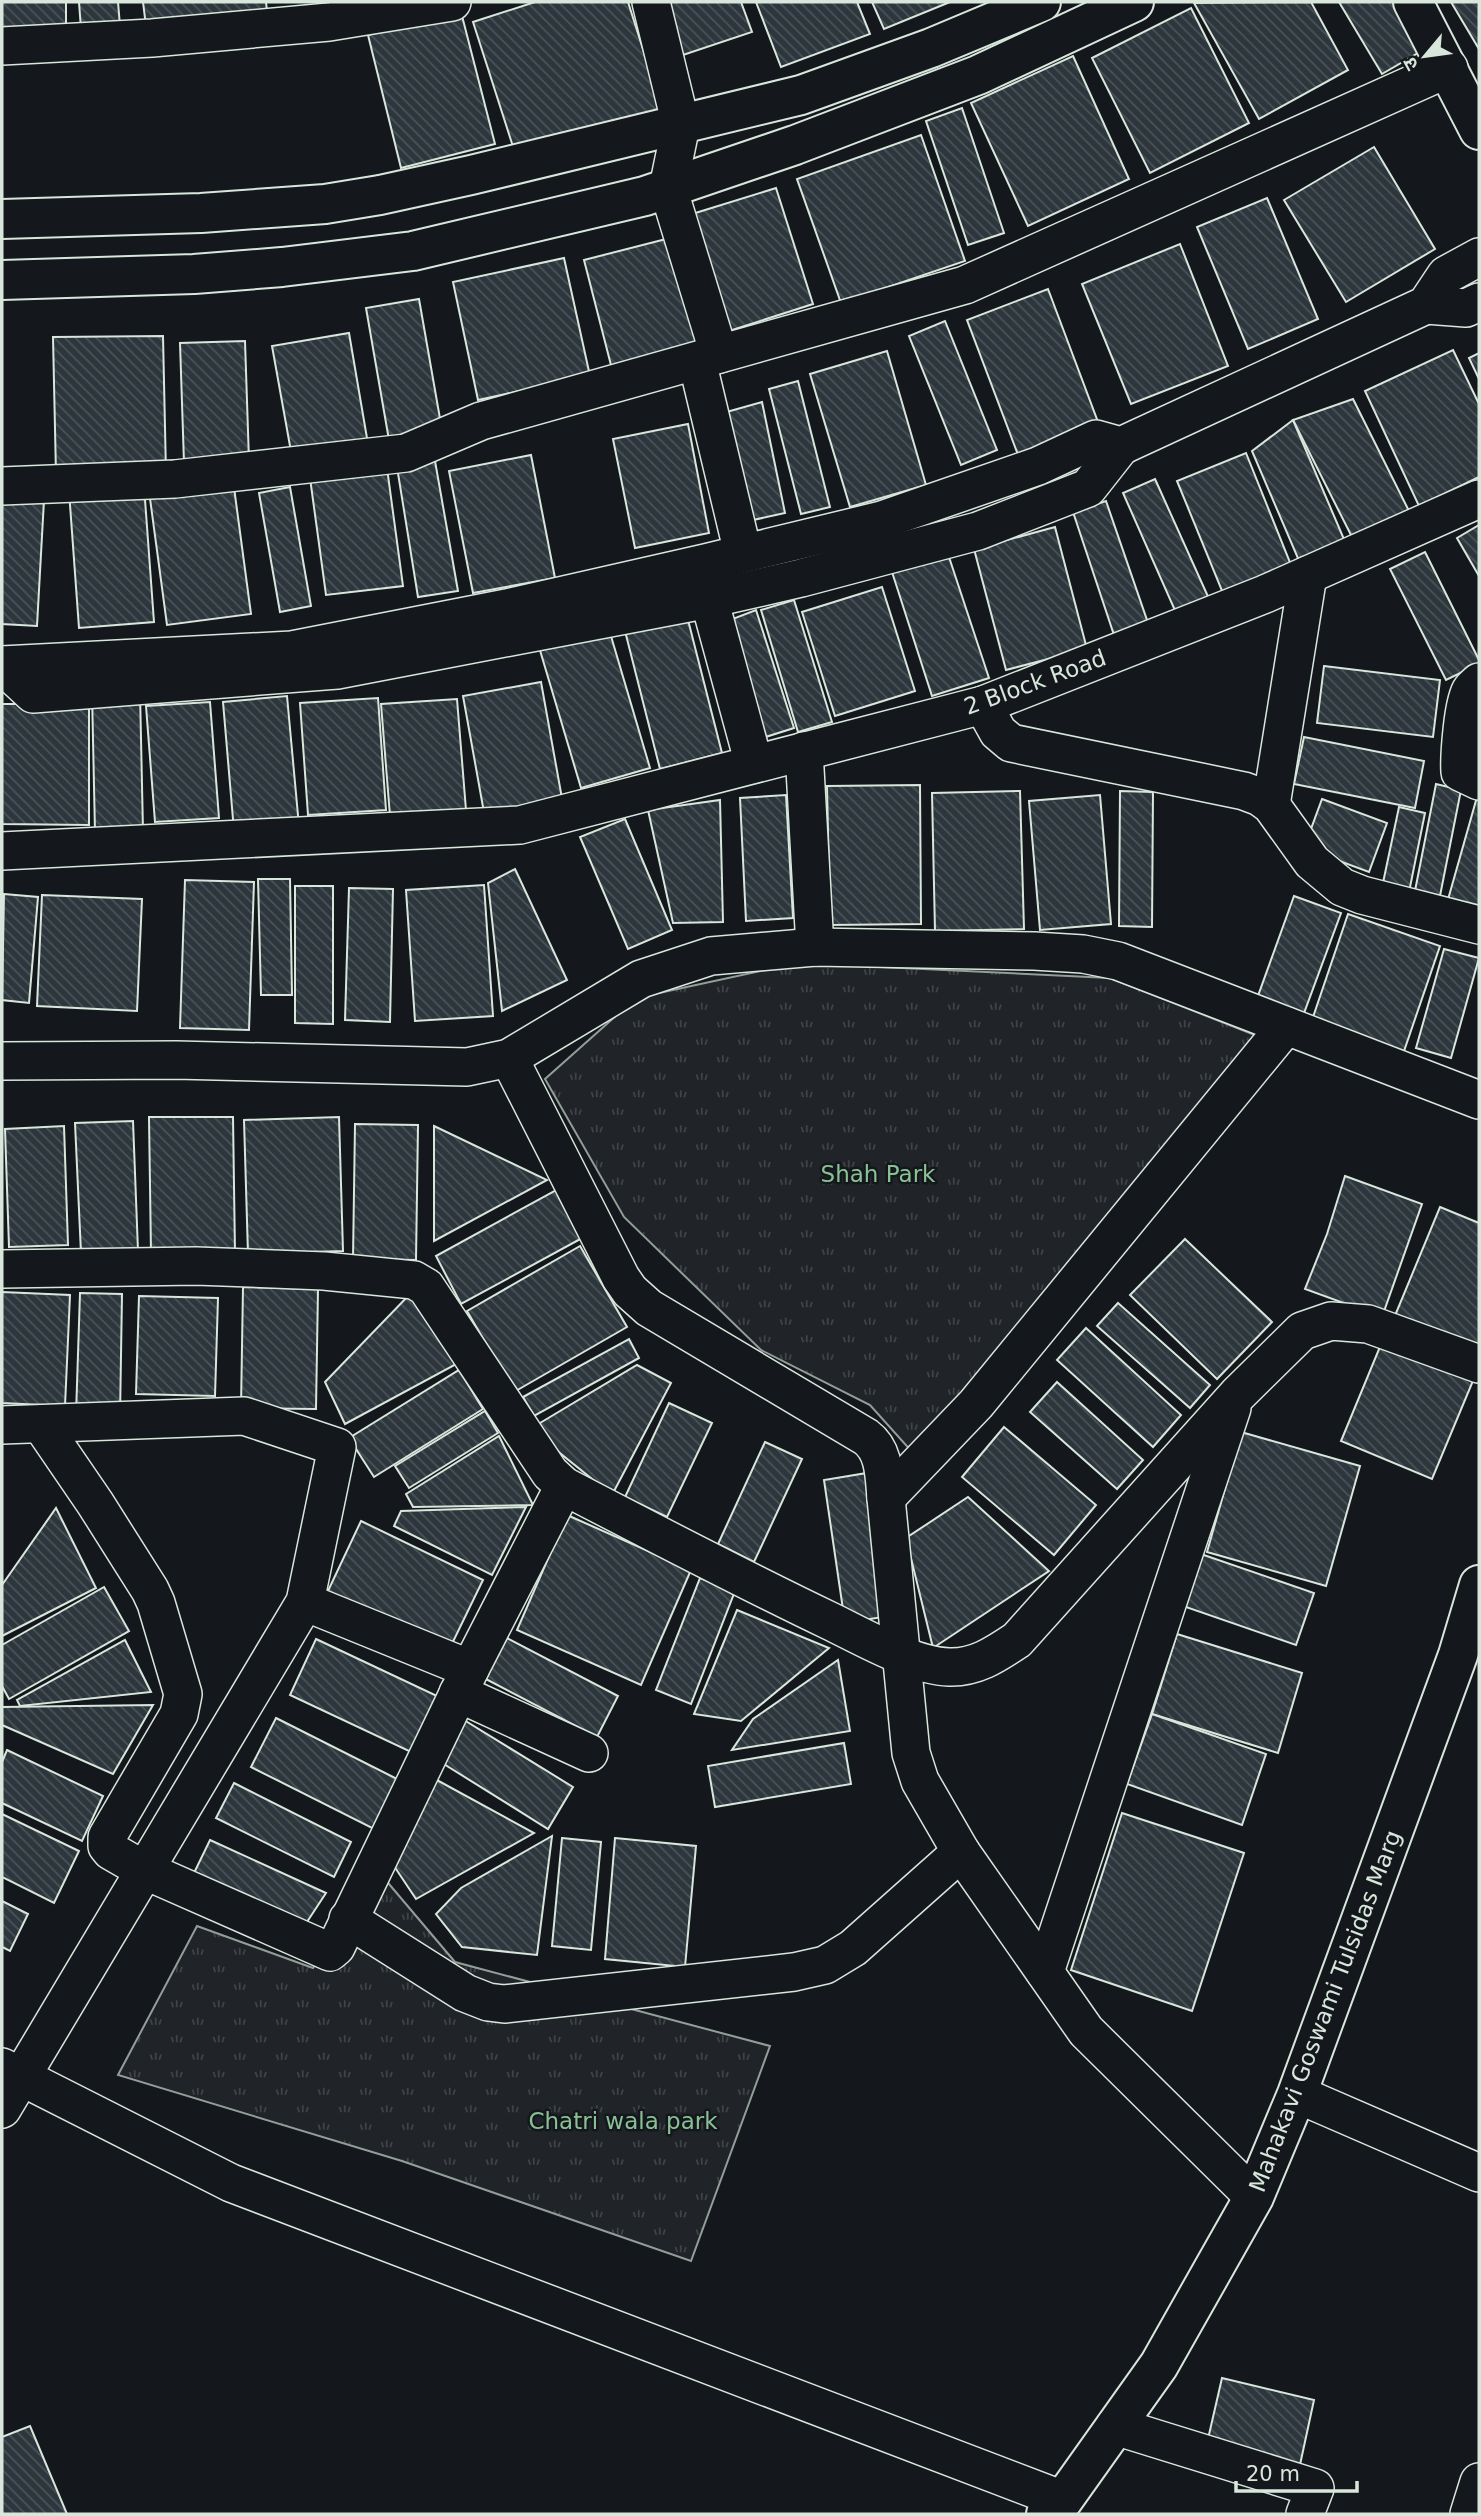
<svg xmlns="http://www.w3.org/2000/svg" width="1481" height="2516" viewBox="0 0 1481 2516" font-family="'DejaVu Sans','Noto Sans Devanagari',sans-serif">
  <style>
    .park { fill: url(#park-tufts); stroke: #939e99; stroke-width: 2 }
    .building { fill: url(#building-back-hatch); stroke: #d8e6dc; stroke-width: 2 }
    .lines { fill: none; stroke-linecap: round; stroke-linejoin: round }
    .minor-casing { stroke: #d8e6dc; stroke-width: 40 }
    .tertiary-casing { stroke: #d8e6dc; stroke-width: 42 }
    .minor { stroke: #14181c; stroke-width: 37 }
    .tertiary { stroke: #14181c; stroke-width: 38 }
    .labels { text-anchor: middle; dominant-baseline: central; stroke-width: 5; stroke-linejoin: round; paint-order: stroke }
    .street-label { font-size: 23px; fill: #d8e6dc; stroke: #14181c }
    .park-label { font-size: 23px; fill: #8ac095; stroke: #14181c }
  </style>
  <defs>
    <pattern id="park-tufts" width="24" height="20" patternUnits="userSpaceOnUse" patternTransform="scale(1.75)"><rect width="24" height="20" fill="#202428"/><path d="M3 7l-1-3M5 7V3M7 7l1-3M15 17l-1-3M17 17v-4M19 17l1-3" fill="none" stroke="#404447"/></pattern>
    <pattern id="building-back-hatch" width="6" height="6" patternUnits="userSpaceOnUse" patternTransform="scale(1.75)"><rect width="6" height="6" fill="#2c363c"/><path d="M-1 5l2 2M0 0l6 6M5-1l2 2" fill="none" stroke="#4a5358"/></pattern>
  </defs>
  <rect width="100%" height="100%" fill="#14181c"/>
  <g class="park">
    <path d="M797,963l313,15 160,63 -357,412 -43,-48 -109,-55 -137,-133 -79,-138 91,-81z"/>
    <path d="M378,1871l77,91 315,84 -79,215 -289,-100 -284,-86 79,-149 116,42z"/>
  </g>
  <g class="building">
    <rect x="2" y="2" width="64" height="25"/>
    <path d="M79,2h39l2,24 -39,3z"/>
    <path d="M143,2h123l1,9 -121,15z"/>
    <path d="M535,2h93l34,107 -146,47 -43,-134z"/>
    <path d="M661,2h80l11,30 -72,24z"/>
    <path d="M756,2h101l13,32 -89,33z"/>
    <path d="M872,2h78l-66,27z"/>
    <path d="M1311,2l37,68 -89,49 -65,-116z"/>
    <path d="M1339,2h59l25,48 -41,24z"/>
    <path d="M1451,2h28v47z"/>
    <path d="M1191,8l58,115 -99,50 -58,-115z"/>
    <path d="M461,12l34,132 -94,24 -33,-133z"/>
    <path d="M1073,56l56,123 -101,47 -57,-123z"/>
    <path d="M962,108l42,125 -36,12 -42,-124z"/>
    <path d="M921,135l44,126 -124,42 -44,-124z"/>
    <path d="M1374,147l61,102 -89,53 -62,-102z"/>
    <path d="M776,188l37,116 -87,28 -37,-117z"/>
    <path d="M1267,198l51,121 -70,30 -51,-122z"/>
    <path d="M670,238l29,109 -87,22 -28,-109z"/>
    <path d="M1180,244l48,122 -97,38 -49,-120z"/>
    <path d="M564,258l26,118 -112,24 -25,-118z"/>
    <path d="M1048,289l53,141 -81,30 -53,-140z"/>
    <path d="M419,299l23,131 -53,10 -23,-132z"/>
    <path d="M945,321l52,129 -36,15 -52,-129z"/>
    <path d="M349,333l19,111 -76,13 -20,-111z"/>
    <path d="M163,336l3,137 -110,1 -3,-137z"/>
    <path d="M245,341l4,120 -65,2 -4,-120z"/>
    <path d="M1453,350l26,54v73l-60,29 -54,-115z"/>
    <path d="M887,351l39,134 -76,22 -40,-133z"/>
    <path d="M1479,353v26l-10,-21z"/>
    <path d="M798,381l32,126 -29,7 -32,-125z"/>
    <path d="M1353,399l59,118 -56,28 -63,-125z"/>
    <path d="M762,402l23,111 -41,9 -21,-109z"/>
    <path d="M1293,420l56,131 -46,19 -51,-119z"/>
    <path d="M688,424l21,109 -74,15 -22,-109z"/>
    <path d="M1246,453l49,122 -68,28 -50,-122z"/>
    <path d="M531,455l24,123 -82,15 -24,-122z"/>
    <path d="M435,461l23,130 -40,6 -21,-130z"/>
    <path d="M387,468l16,118 -77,9 -16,-117z"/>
    <path d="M1155,479l55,122 -33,14 -54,-122z"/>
    <path d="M233,480l18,134 -84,11 -18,-134z"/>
    <path d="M144,486l10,136 -75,6 -10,-137z"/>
    <path d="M290,487l21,119 -31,6 -21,-119z"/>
    <path d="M2,498l42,2 -7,126 -35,-2z"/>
    <path d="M1106,501l42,122 -34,12 -41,-123z"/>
    <path d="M1479,525v51l-22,-38z"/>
    <path d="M1055,527l32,122 -81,21 -32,-121z"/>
    <path d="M1425,552l54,108v4l-33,16 -56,-111z"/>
    <path d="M948,554l41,124 -57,18 -40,-124z"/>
    <path d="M882,587l33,104 -80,25 -33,-104z"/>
    <path d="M794,600l38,122 -34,10 -37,-122z"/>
    <path d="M756,610l38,118 -38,12 -34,-117z"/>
    <path d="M687,616l35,137 -62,16 -35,-138z"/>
    <path d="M608,626l42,142 -69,20 -42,-141z"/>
    <path d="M1324,666l116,14 -7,57 -116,-14z"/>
    <path d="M541,682l22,122 -78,14 -22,-122z"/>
    <path d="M140,692l3,139 -48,1 -3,-139z"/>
    <path d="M287,696l12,130 -65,5 -11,-129z"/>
    <path d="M378,698l8,112 -78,5 -8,-112z"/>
    <path d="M457,699l9,111 -76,6 -9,-112z"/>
    <path d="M210,702l9,116 -64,4 -9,-116z"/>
    <path d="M2,704h87v121l-87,-1z"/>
    <path d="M1304,737l120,24 -9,47 -121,-24z"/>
    <path d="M1436,784l25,6 -23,116 -25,-5z"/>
    <path d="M920,785l1,139 -91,1 -3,-139z"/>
    <path d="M1020,791l4,138 -89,2 -3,-138z"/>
    <path d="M1120,791l33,1 -1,135 -33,-1z"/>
    <path d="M786,795l7,123 -47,3 -6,-123z"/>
    <path d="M1100,795l11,129 -71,6 -11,-129z"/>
    <path d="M1477,797l2,1v114l-32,-9z"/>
    <path d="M1322,799l65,24 -18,49 -65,-24z"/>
    <path d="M720,800l3,122 -50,1 -25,-113z"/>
    <path d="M1399,807l26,6 -18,89 -27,-5z"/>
    <path d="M625,819l47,111 -44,19 -48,-112z"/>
    <path d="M515,869l52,111 -65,31 -14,-128z"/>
    <path d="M258,879h32l2,116h-31z"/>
    <path d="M185,880l69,2 -5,148 -69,-2z"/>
    <path d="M484,885l9,131 -78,5 -9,-131z"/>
    <path d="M295,886h38v138l-38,-1z"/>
    <path d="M349,888l44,1 -3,133 -45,-2z"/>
    <path d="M4,894l34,3 -9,106 -27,-3z"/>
    <path d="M42,895l100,4 -5,112 -100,-5z"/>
    <path d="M1294,896l47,17 -41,111 -46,-17z"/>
    <path d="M1348,914l92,32 -37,108 -92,-31z"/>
    <path d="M1444,949l35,9 -28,100 -35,-10z"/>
    <path d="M149,1117h84l2,136h-84z"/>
    <path d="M339,1117l4,134 -95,3 -4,-134z"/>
    <path d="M133,1121l5,130 -57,2 -6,-130z"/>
    <path d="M355,1124l63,1 -2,135 -63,-1z"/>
    <path d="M64,1126l4,119 -59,2 -4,-118z"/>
    <path d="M434,1126l113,54 -113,61z"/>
    <path d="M1345,1176l77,28 -40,113 -77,-28 22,-55z"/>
    <path d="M558,1189l26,48 -123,67 -25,-48z"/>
    <path d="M1440,1207l39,16v130l-85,-35z"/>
    <path d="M1185,1239l87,83 -55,57 -87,-84z"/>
    <path d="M580,1246l47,81 -113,65 -47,-81z"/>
    <path d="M243,1287l75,2 -2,120 -75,-1z"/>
    <path d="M2,1292l68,3 -5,111 -63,-3z"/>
    <path d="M80,1293l42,1 -2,123 -44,-2z"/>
    <path d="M410,1294l52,67 -117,63 -20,-42z"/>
    <path d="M139,1296l79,2 -3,98 -79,-2z"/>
    <path d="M1118,1303l92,82 -20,23 -93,-82z"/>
    <path d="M1086,1328l95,87 -28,32 -96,-87z"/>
    <path d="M1384,1337l91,39 -43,103 -91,-38z"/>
    <path d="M629,1339l10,19 -105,58 -11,-19z"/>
    <path d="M637,1365l34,18 -59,112 -82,-66z"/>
    <path d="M459,1370l24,39 -109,68 -25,-39z"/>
    <path d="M1057,1382l86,78 -26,29 -87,-77z"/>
    <path d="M669,1403l43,20 -45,94 -42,-20z"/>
    <path d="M485,1411l13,22 -89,55 -14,-22z"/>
    <path d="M1004,1427l92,78 -42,50 -92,-78z"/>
    <path d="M1241,1432l119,34 -34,120 -119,-34z"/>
    <path d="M499,1436l34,69 -120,2 -7,-13z"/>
    <path d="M765,1442l37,17 -48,103 -36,-18z"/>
    <path d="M867,1473l22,143 -44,7 -21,-143z"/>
    <path d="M968,1497l81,74 -116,77 -27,-110z"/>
    <path d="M526,1507l-34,68 -98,-49 7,-15z"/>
    <path d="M56,1508l40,80 -94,48v-51z"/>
    <path d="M567,1515l124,55 -50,115 -124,-55z"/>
    <path d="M361,1521l122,59 -35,72 -121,-59z"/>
    <path d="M1198,1553l116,40 -18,52 -116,-40z"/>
    <path d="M700,1578l35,13 -44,113 -35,-14z"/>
    <path d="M104,1587l25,44 -120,68 -7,-13v-41z"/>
    <path d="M737,1610l92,38 -88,73 -47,-7z"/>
    <path d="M1177,1634l125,39 -24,80 -126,-39z"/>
    <path d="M503,1636l115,60 -21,41 -115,-60z"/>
    <path d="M316,1639l121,57 -26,56 -121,-57z"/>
    <path d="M125,1640l26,52 -131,14 -3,-6z"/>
    <path d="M838,1660l12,71 -118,19 21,-31z"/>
    <path d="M153,1705l-40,69 -111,-49v-18z"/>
    <path d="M1152,1714l114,40 -24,71 -115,-41z"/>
    <path d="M276,1718l123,62 -25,49 -123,-62z"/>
    <path d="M464,1720l109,67 -25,42 -109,-68z"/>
    <path d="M844,1743l7,41 -136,23 -7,-41z"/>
    <path d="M7,1750l96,46 -21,45 -80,-38v-41z"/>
    <path d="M435,1779l99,54 -118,66 -24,-36z"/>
    <path d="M234,1783l117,59 -17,35 -118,-59z"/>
    <path d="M1122,1813l122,40 -52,158 -121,-41z"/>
    <path d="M2,1814l77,37 -25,52 -52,-26z"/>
    <path d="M552,1836l-15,119 -75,-8 -26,-33 25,-26z"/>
    <path d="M562,1838l39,4 -10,108 -39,-4z"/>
    <path d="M615,1838l81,8 -11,121 -80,-8z"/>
    <path d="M210,1840l116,53 -23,35 -110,-53z"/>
    <path d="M2,1901l26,13 -18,37 -8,-4z"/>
    <path d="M1222,2378l92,22 -16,74 -93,-22z"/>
    <path d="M30,2426l37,88h-65v-77z"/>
  </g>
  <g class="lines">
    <defs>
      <g id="minor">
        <path d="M651,2l30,123 -13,63 51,166"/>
        <path d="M2,46l150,-8 177,-16 123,-20"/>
        <path d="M1426,305l40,3 13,-6"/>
        <path d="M697,361l46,192"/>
        <path d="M2,486l173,-7 231,-26 75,-32 484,-136 484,-217"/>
        <path d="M706,575l3,24 45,165"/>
        <path d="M2,665l290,-15 215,-42 198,-45 177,-43 156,-54 58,-27 25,7 305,-141 20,-30 33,-18"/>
        <path d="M2,665l31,29 304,-24 372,-71 92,-21 177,-47 110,-43 33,-42"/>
        <path d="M1479,682c-3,3 -6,5 -8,8 -8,10 -12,67 -11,82l19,9"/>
        <path d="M983,705l15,27 13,11 233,48 16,6 11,8 41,57 30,25 20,8 117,30"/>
        <path d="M804,751l11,196"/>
        <path d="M1271,805l37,-230"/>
        <path d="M2,851l518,-26 463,-120 282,-111 214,-95"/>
        <path d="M509,1058l112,220 9,13 19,17 217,129c19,14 18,40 20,61l25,255 9,28 41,71 125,179 168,166"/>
        <path d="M2,1061l174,-1 291,7 42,-9 132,-79 70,-23 104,-9 219,4 49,3 35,7 361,139"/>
        <path d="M2,1269l194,-3 128,5 90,9 12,7 124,186 14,13c88,46 176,92 266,135 33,16 83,45 119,46 27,1 47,-13 68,-27l220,-245 65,-64 29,-10 37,3 111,40"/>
        <path d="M41,1424l54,79 55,87 6,13 27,91 -4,20 -72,123v9l4,5 33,19 186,82 6,-5 134,-278 94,-183"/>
        <path d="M2,1425l242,-9 93,31 -32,155 -303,507"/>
        <path d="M886,1498l90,-94 310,-378"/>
        <path d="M305,1602l165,67"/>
        <path d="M458,1693l131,60"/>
        <path d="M348,1919l117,74 23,9 16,2 290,-32 31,-7 28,-17 108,-96"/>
        <path d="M1045,1972l187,-564"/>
        <path d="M2,2067l229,116 832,317"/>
        <path d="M1297,2094l182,79"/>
        <path d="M1115,2426l200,62 -10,26"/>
        <path d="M1469,2514l10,-32"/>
      </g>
      <g id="tertiary">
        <path d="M1413,2l66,128"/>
        <path d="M2,219l199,-6 124,-9 55,-9 91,-20 330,-80 130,-47 110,-46"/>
        <path d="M2,280l192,-6 88,-7 131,-16 232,-55 150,-51 183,-70 156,-73"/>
        <path d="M1046,2514l17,-14 96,-135 95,-168 43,-103 161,-439 21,-70"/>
      </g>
    </defs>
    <use href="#minor" class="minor-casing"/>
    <use href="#tertiary" class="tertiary-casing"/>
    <use href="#minor" class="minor"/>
    <use href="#tertiary" class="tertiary"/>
  </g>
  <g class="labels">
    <g class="street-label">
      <text transform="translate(1035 682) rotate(-20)">2 Block Road</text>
      <text transform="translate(1325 2011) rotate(-69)">Mahakavi Goswami Tulsidas Marg</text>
    </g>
    <g class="park-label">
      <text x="878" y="1174">Shah Park</text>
      <text x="623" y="2121">Chatri wala park</text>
    </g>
  </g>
  <rect width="1481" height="2516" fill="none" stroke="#d8e6dc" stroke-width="7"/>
  <g transform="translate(1425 56) rotate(241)" stroke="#14181c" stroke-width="5" paint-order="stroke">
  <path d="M0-5L12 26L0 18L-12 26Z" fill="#d8e6dc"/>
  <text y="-10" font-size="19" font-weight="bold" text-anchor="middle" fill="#d8e6dc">उ</text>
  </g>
  <path d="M1236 2481v10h121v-10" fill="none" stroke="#d8e6dc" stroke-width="3.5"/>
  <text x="1246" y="2481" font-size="21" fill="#d8e6dc" stroke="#14181c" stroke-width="5" paint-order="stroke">20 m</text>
</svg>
